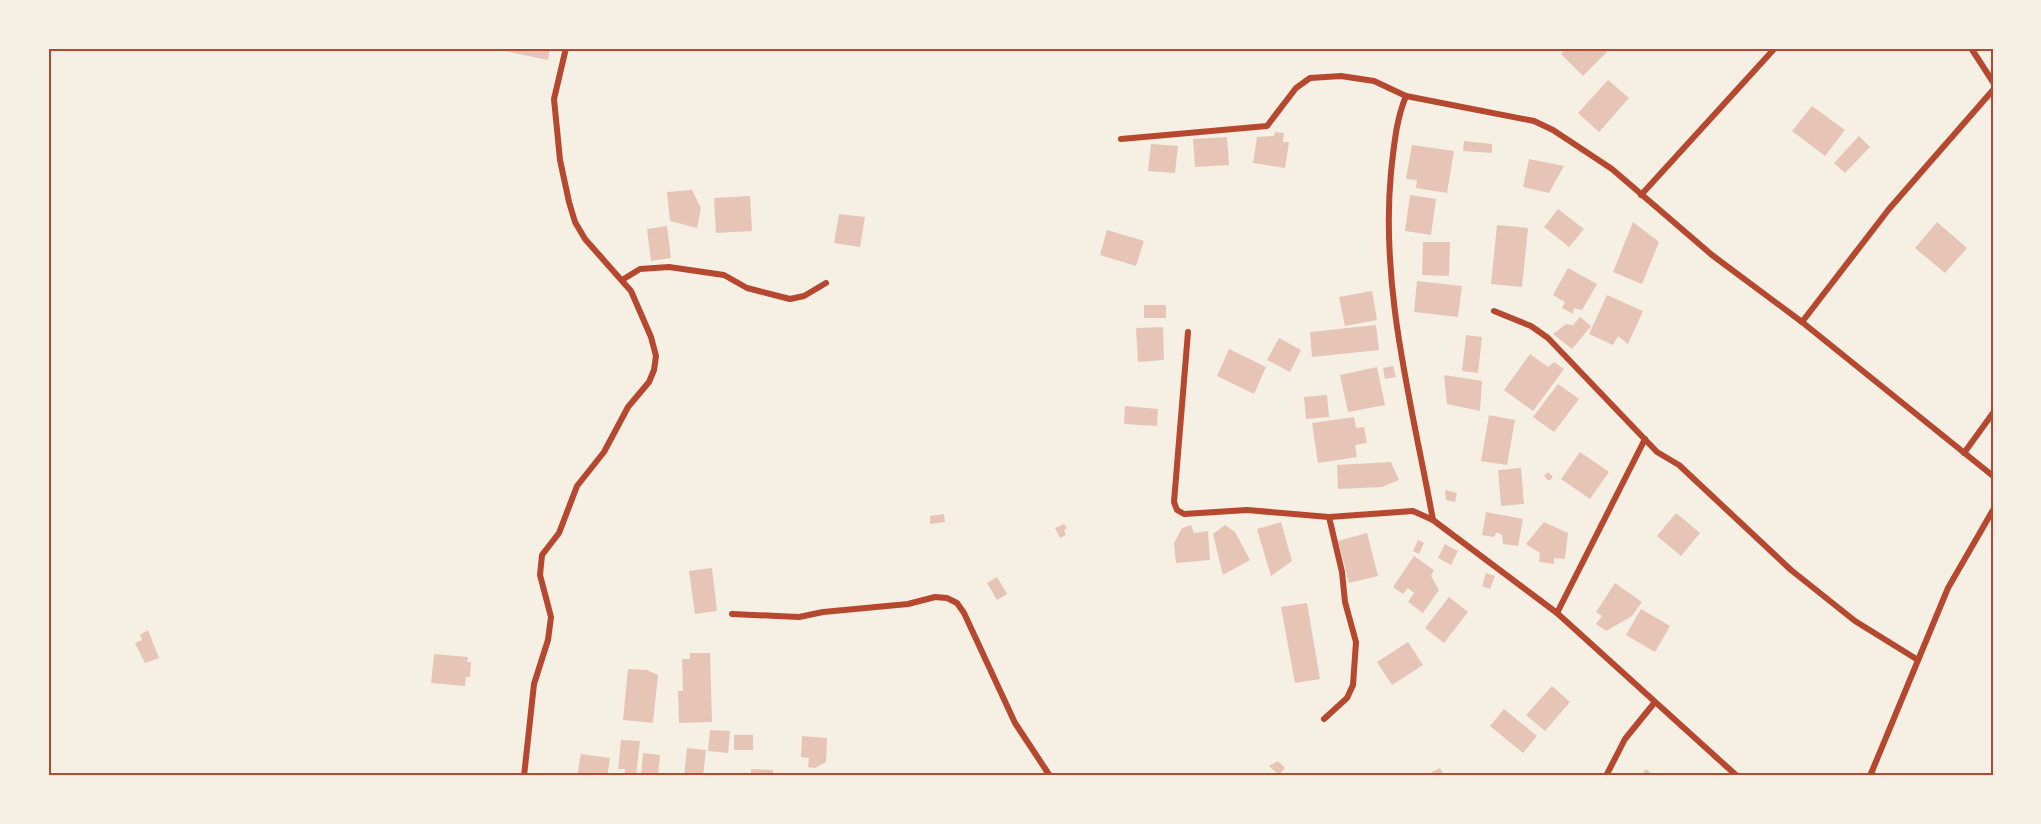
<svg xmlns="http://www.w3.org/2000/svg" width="2041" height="824" viewBox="0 0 2041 824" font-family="'Alegreya Sans',sans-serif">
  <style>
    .building { fill: #e6c5b7 }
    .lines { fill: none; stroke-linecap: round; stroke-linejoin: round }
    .minor { stroke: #b5482f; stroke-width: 6 }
    .neatline { fill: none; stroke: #b5482f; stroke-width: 2 }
  </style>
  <rect width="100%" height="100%" fill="#f6efe4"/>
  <g class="building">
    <path d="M489,48h61l-2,12z"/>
    <path d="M1567,48h38l3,3 -25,25 -22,-22z"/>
    <path d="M1608,80l21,18 -30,34 -21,-19z"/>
    <path d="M1812,106l33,24 -20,26 -33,-25z"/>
    <path d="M1275,132l9,1 -1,9h6l-4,26 -32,-5 4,-26 17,-1z"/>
    <path d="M1859,136l11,11 -25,26 -11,-10z"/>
    <path d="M1227,137l2,28 -34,2 -2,-28z"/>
    <path d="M1464,141l28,3v9l-29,-2z"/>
    <path d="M1151,144l27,2 -3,27 -27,-2z"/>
    <path d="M1412,145l42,6 -7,42 -31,-5 1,-8 -11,-1z"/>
    <path d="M1529,159l35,7 -15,27 -26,-6z"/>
    <path d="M692,190l9,18 -4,20 -27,-7 -3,-29z"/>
    <path d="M1410,195l26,4 -5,36 -26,-4z"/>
    <path d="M750,196l2,35 -36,2 -2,-35z"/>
    <path d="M1558,209l26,20 -15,18 -25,-20z"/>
    <path d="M839,214l26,3 -5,30 -26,-4z"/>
    <path d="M1633,222l26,20 -17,42 -29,-12z"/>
    <path d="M1937,222l30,26 -22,25 -30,-25z"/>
    <path d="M1497,225l31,3 -6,59 -31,-3z"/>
    <path d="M667,226l4,32 -20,3 -4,-32z"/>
    <path d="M1107,230l37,11 -8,25 -36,-11z"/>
    <path d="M1423,242h27l-1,34 -27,-1z"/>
    <path d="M1568,268l29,16 -15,26 -8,-2 -1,6 -11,-6 3,-6 -12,-7z"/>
    <path d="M1417,281l45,5 -4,31 -44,-5z"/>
    <path d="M1372,291l5,29 -32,6 -6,-29z"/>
    <path d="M1607,295l36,16 -15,33 -10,-8 -5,9 -24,-11z"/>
    <rect x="1144" y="305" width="22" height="13"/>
    <path d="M1580,317l11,9 -19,23 -19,-15 13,-10 7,1z"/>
    <path d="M1376,325l3,25 -67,7 -2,-25z"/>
    <path d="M1163,327l1,33 -26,2 -2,-34z"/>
    <path d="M1466,335l16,2 -4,36 -16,-2z"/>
    <path d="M1279,338l22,12 -11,22 -23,-12z"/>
    <path d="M1229,349l37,18 -12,27 -37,-18z"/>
    <path d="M1530,354l18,13 6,-5 10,7 -31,42 -29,-21z"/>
    <path d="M1393,366l3,11 -11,2 -2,-11z"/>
    <path d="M1377,367l8,38 -37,7 -8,-37z"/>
    <path d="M1444,375l38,6 -2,30 -33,-7z"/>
    <path d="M1558,384l21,15 -25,33 -21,-15z"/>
    <path d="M1327,395l2,22 -23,2 -2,-22z"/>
    <path d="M1125,406l33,3 -1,17 -33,-2z"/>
    <path d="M1489,415l26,5 -8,45 -26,-4z"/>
    <path d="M1354,417l2,11 8,-1 3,16 -12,2 2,12 -39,6 -6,-40z"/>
    <path d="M1580,452l29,20 -19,27 -29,-20z"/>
    <path d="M1391,462l8,18 -17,7 -44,2 -1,-24z"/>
    <path d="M1521,468l3,36 -23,2 -3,-36z"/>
    <path d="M1548,472l5,5 -4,4 -5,-5z"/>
    <path d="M1445,490l12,3 -2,9 -9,-2z"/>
    <path d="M1486,512l37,7 -5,27 -15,-2 -1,-9 -5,-3 -3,5 -12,-2z"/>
    <path d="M1676,513l24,20 -19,23 -24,-20z"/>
    <path d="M944,514l1,8 -15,2v-8z"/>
    <path d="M1281,522l11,39 -21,15 -14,-47z"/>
    <path d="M1544,522l24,11 -3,26 -11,-1v6l-15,-2 1,-9 -14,-9z"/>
    <path d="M1064,524l3,4 -3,2 2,5 -6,3 -5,-10z"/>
    <path d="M1191,525l3,8 14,-2 2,29 -34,3 -2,-20 8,-15z"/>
    <path d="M1225,525l10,7 15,28 -27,15 -10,-41z"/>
    <path d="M1367,533l11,43 -29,7 -11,-42z"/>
    <path d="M1418,540l6,3 -5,11 -6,-3z"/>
    <path d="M1445,544l13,7 -7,14 -13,-7z"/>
    <path d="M1414,556l20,14 -3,6 8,14 -16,23 -15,-11 6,-9 -6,-5 -5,6 -10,-7z"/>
    <path d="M712,568l5,43 -22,3 -6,-43z"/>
    <path d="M1486,573l9,3 -5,13 -8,-3z"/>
    <path d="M997,577l10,17 -10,6 -10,-17z"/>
    <path d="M1615,583l27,19 -10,14 -26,15 -10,-7 6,-8 -6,-4z"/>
    <path d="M1449,597l19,15 -24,31 -19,-15z"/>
    <path d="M1307,603l13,76 -25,4 -14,-76z"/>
    <path d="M1641,609l29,17 -15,26 -29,-17z"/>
    <path d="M148,630l11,28 -14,5 -10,-20 7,-3 -2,-5z"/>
    <path d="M1408,642l15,23 -31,20 -15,-23z"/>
    <path d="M690,653h20l2,69 -33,1 -1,-32h5l-1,-32h8z"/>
    <path d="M434,654l34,3 -1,5h4l-1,15h-4l-1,9 -34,-3z"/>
    <path d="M628,669l19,1 11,5 -5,48 -30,-3z"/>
    <path d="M1552,686l18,16 -25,29 -19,-16z"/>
    <path d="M1504,709l33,27 -14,17 -33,-27z"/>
    <path d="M710,730l20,1 -2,22 -20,-2z"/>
    <rect x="734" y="735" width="19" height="15"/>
    <path d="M802,736l25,2 -1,24 -11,6 -7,-1 1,-9 -8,-1z"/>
    <path d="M621,740l19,1 -4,34 -4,-2v3h-8l1,-7h-7z"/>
    <path d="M687,748l19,2 -3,26h-19z"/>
    <path d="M643,753l17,2 -2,21h-17z"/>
    <path d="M581,754l29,4 -3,18h-30z"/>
    <path d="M1278,761l7,7 -6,7 -10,-9z"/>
    <path d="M1440,768l4,8h-19z"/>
    <path d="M751,769l22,1v6h-22z"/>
    <path d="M1646,769l8,7h-14z"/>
  </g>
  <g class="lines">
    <g class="minor">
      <path d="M1971,48l22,34"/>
      <path d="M1406,96c-10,24 -12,50 -15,76 -11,117 21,233 42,348"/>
      <path d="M1121,139l146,-13 29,-38 14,-10 31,-2 33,5 32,15 128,25 19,9 59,39 100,86 90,67 191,154"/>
      <path d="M1641,195l134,-147"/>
      <path d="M622,280l18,-11 29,-2 55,8 23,13 43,11 14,-3 22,-13"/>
      <path d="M1494,311l37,15 17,12 109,114 22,13 112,105 64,51 63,39"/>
      <path d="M1802,322l87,-113 104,-119"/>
      <path d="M1188,332l-14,170 3,8 7,4 63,-4 82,7 84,-6 20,9 124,93 180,163"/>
      <path d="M1964,453l29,-40"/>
      <path d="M1557,613l88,-174"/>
      <path d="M732,614l67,3 24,-5 85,-8 27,-7 12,1 10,5 7,10 51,110 35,53"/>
      <path d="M1324,719l23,-21 6,-13 3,-43 -11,-40 -3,-30 -13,-55"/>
      <path d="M524,776l10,-92 14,-44 3,-23 -11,-42 2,-20 17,-22 18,-47 27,-34 24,-45 21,-25 5,-12 2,-14 -5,-19 -20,-46 -46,-52 -10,-17 -6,-20 -9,-42 -6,-61 12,-51"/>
      <path d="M1606,776l19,-37 30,-37"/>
      <path d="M1870,776l78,-188 45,-78"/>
    </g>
  </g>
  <rect width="2041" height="824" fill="none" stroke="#f6efe4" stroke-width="99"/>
  <rect x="50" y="50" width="1942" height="724" class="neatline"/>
</svg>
